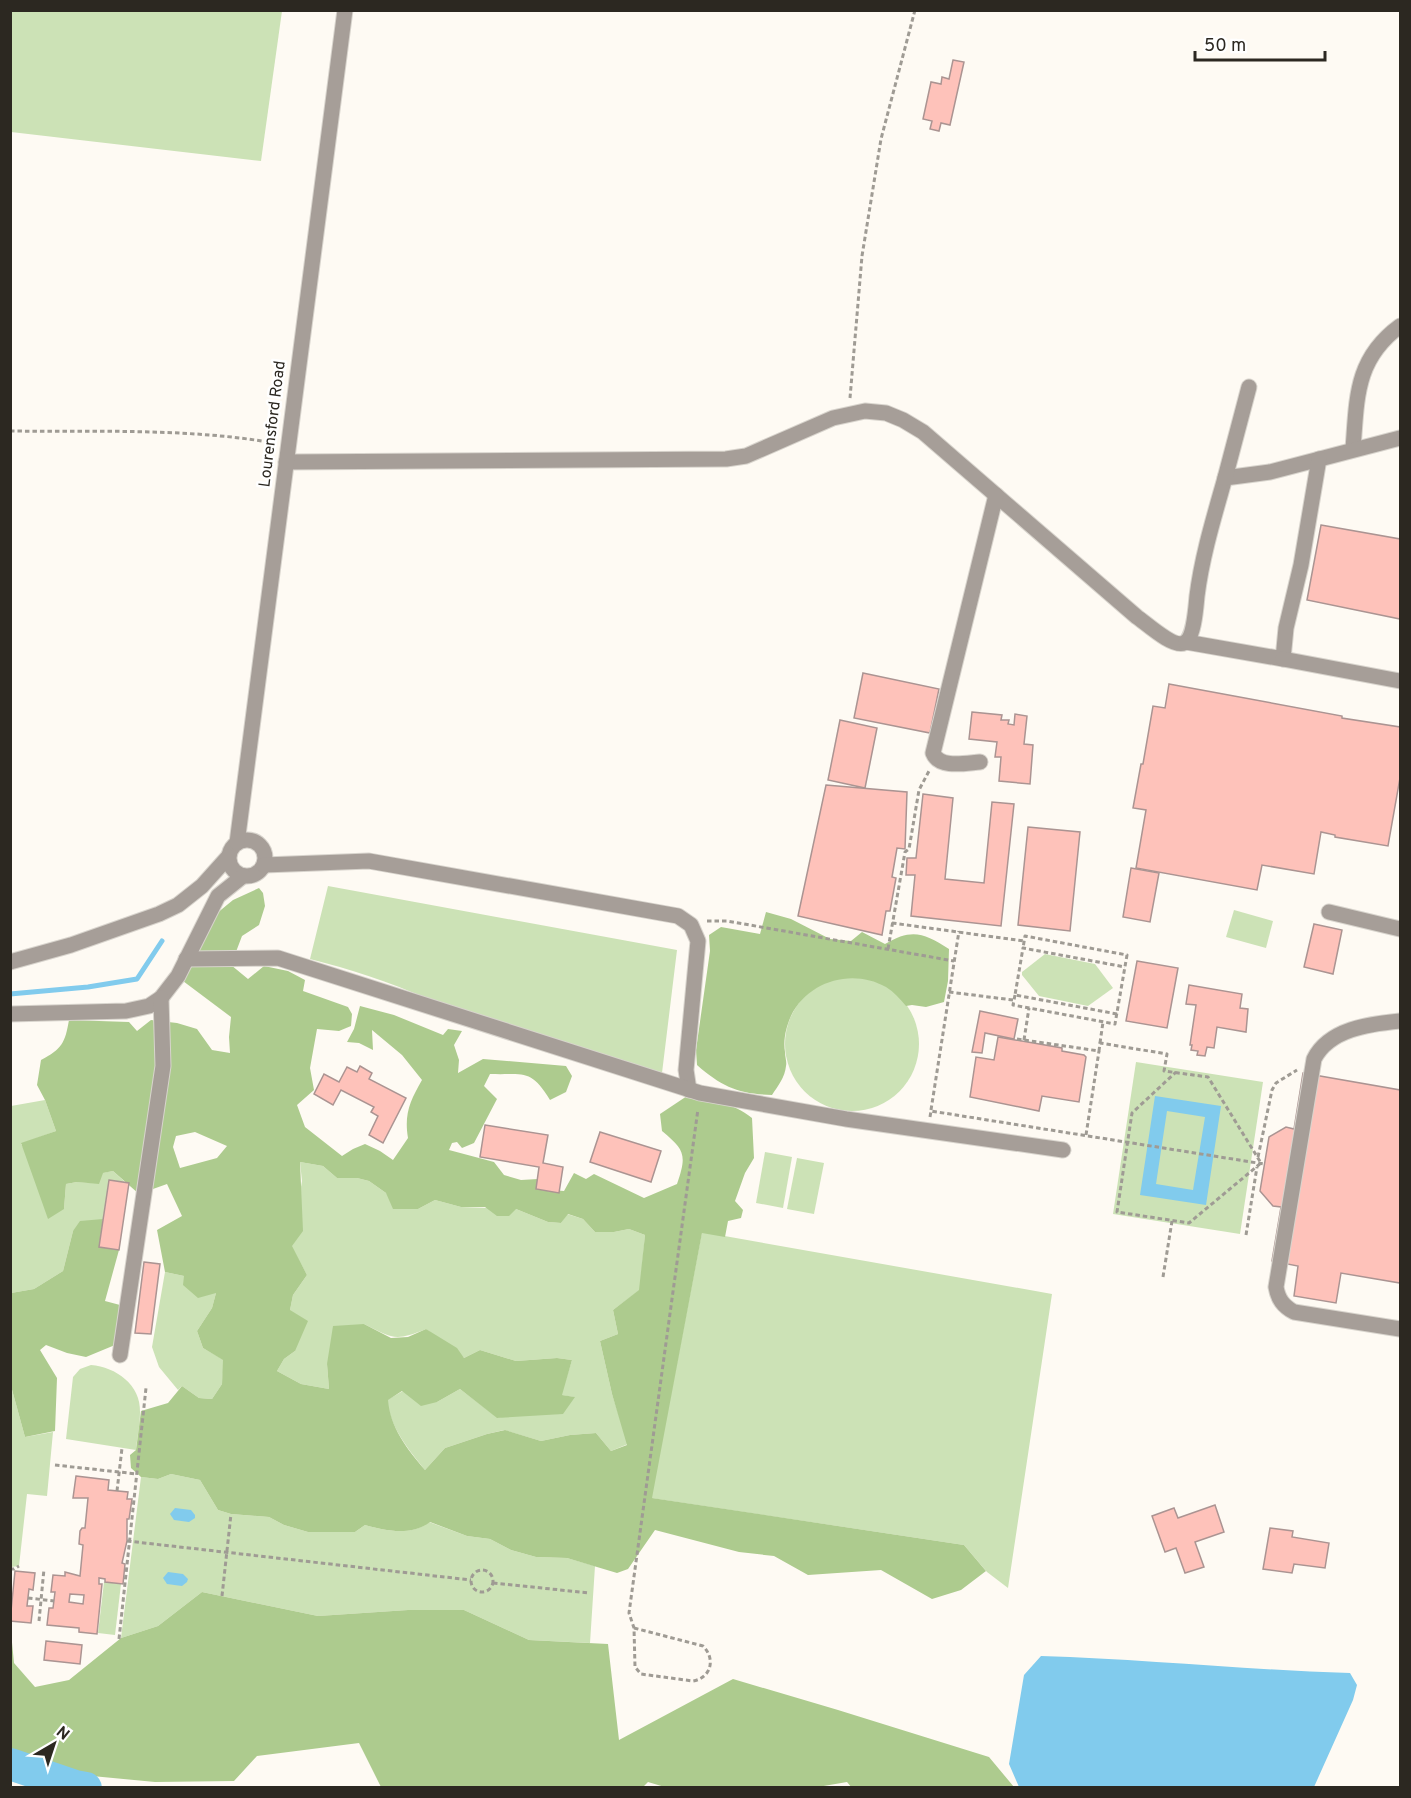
<svg xmlns="http://www.w3.org/2000/svg" width="1411" height="1798" viewBox="0 0 1411 1798" font-family="Overpass,sans-serif">
  <style>
    .green { fill: #cce2b6 }
    .forest { fill: #adcb8e; fill-rule: evenodd }
    .water { fill: #81cbed; fill-rule: evenodd }
    .lines { fill: none; stroke-linecap: round; stroke-linejoin: round }
    .stream { stroke: #81cbed; stroke-width: 5 }
    .river { stroke: #81cbed; stroke-width: 32 }
    .building { fill: #fec2ba; stroke: #ab9492; stroke-width: 1.5; fill-rule: evenodd }
    .minor-casing { stroke: #d8d4cd; stroke-width: 17 }
    .path { stroke: #9f9b94; stroke-width: 3; stroke-dasharray: 4.5 3; stroke-linecap: butt }
    .minor { stroke: #a69e98; stroke-width: 15 }
    .labels { text-anchor: middle; dominant-baseline: central; stroke-width: 5; stroke-linejoin: round; paint-order: stroke }
    .street-label { font-size: 16px; fill: #2c2821; stroke: #fff }
  </style>
  <rect width="100%" height="100%" fill="#fefaf3"/>
  <g class="green">
    <path d="M11,10l271,1 -21,150 -250,-29z"/>
    <path d="M328,886l349,64 -15,123 -236,-75c-37,-16 -76,-29 -116,-39z"/>
    <path d="M1234,910l39,11 -7,27 -40,-11z"/>
    <path d="M1045,954l50,10 18,24 -25,18 -49,-10 -17,-21v-3z"/>
    <circle cx="852" cy="1044" r="67"/>
    <path d="M1136,1062l127,20 -23,152 -127,-20z"/>
    <path d="M45,1100l11,31 -35,13 43,65 2,-25 11,-2 21,1 4,-10 11,-2 12,11 -16,-2 -6,39 -30,12 -10,40 -29,18 -23,4v-187z"/>
    <path d="M765,1152l27,5 -9,51 -27,-5z"/>
    <path d="M797,1158l27,5 -10,51 -27,-5z"/>
    <path d="M300,1162l23,4 14,12h20l12,3 17,12 32,16 17,-9 26,7 55,2 32,13 13,1 6,-9 16,5 12,13h19l15,-3 16,6 -5,55 -27,20 5,24 -18,7 12,53 16,50 -17,7 -15,-18 -26,2 -29,6 -37,-11 -17,4 -42,14 -20,22c-17,-21 -35,-43 -38,-70l16,-9 34,11 23,-13 38,29 76,-21 -13,-2 11,-35 -15,-2 -41,3 -36,-11 -16,8 -38,-29c-32,13 -33,9 -62,-5l-37,40 2,25 -28,-5 -24,-13 7,-12 11,-8 -5,-41 3,-15 14,-20 -16,-29 11,-65z"/>
    <path d="M702,1232l350,62 -44,294 -21,-16 -23,-27 -313,-47z"/>
    <path d="M165,1272l19,4 32,17 -4,15 -15,23 6,17 21,12 -2,24 -10,15 -13,-1 -17,-12 -4,4 -19,-23 -7,-20z"/>
    <path d="M91,1365c25,2 50,20 49,47 0,13 -3,26 -4,38l-70,-11 7,-62 7,-8z"/>
    <path d="M11,1386l14,51 28,-5 -6,64 -20,-2 -8,72 -8,1z"/>
    <path d="M171,1474l29,6 18,30 13,4 38,3 15,8 24,7h47l10,-7c21,6 47,11 64,-3l38,14 23,3 21,11 25,7 31,1 28,8 -5,77 -61,-3 -65,-30h-56l-90,6 -116,-24 -44,34 -37,12 20,-161 17,2z"/>
    <path d="M104,1582l17,2 -6,51 -17,-2z"/>
  </g>
  <g class="forest">
    <path d="M259,888l4,5 2,13 -6,19 -17,11 -11,29 17,14 16,-13 24,5 17,9 -2,11 45,16 4,7 -1,12 -12,5 -22,-2 -7,39 4,22 -17,15 8,22 37,29 11,-7 12,-5 15,7 13,9 15,-22c-4,-24 2,-37 14,-58l-20,-25 -30,-25 1,20 -14,-7 -12,-1 7,-13 6,-23 34,9 49,20 5,-6 14,2 -8,14 5,15 -1,13 25,-14 83,7 6,10 -6,16 -16,8c-19,-31 -25,-25 -60,-26l-6,12 13,13 -23,44 -12,5 -5,-6 -5,1 -3,7 45,12 10,13 17,5 17,-1 13,11 13,1 10,-18 12,6 8,-5 50,24 33,-14c10,-29 8,-34 -15,-53l-2,-17 27,-18c23,5 46,6 65,22l2,40 -9,15 -10,28 8,9 -2,8 -13,3 -3,16 -23,-4 -50,265 312,47 22,26 -25,19 -29,9 -51,-29 -73,5 -34,-19 -35,-4 -84,-22 -27,39 -11,4 -50,-15 -31,-1 -25,-7 -21,-11 -23,-3 -37,-14c-18,14 -44,9 -65,3l-10,7h-47l-24,-7 -15,-8 -38,-3 -13,-4 -18,-30 -29,-6 -13,5 -17,-2 -10,-9 -1,-13 6,-5 5,-39 27,-8 14,-17 17,12 13,1 10,-15 1,-24 -20,-12 -6,-17 15,-23 4,-15 -18,5 -15,-13 1,-9 -19,-4 -8,-42 25,-14 -15,-32 -28,10 -26,-23 -10,2 -4,11 -22,-2 -11,2 -2,25 -16,10 -27,-76 35,-12 -11,-31 -8,-15 4,-25c21,-11 24,-17 28,-40l60,2 8,9 14,-11 26,3 20,6 15,21 18,3 -1,-16 2,-20 -48,-36 33,-67 17,-14zM195,1132l32,14 -10,12 -37,10 -7,-21 3,-11zM300,1162l23,4 14,12h20l12,3 17,12 7,16h25l17,-9 26,7h24l12,9h12l7,-7 32,13 13,1 7,-9 15,5 12,13h19l15,-3 16,6 -6,55 -26,20 5,24 -18,7 12,53 15,51 -16,6 -15,-18 -26,2 -29,6 -36,-11 -18,4 -42,14 -20,22c-18,-21 -35,-43 -37,-70l14,-9 19,15 16,-4 23,-13 37,29 66,-4 12,-17 -13,-2 10,-35 -15,-2 -41,3 -36,-11 -16,8 -7,-10 -31,-19 -18,8 -17,1 -27,-14 -31,2 -6,38 2,25 -28,-5 -24,-13 7,-12 11,-8 13,-30 -18,-11 3,-15 14,-20 -15,-29 11,-15z"/>
    <path d="M766,912l25,7 39,20 21,2 11,-9 23,12c27,-16 39,-11 64,5l-1,32 -4,21 -18,5 -14,-2 -6,1c-6,-7 -12,-14 -20,-19 -34,-19 -78,-6 -95,29 -5,11 -8,24 -6,36 0,5 2,10 1,14 -1,11 -8,20 -14,29 -33,-1 -50,-8 -75,-30l-1,-15 14,-99 -1,-16 12,-8 39,7z"/>
    <path d="M103,1219l-4,28 20,3 -14,51 15,4 -5,40 -29,12 -19,-4 -21,-8 -6,5 17,28 -2,53 -30,6 -14,-51v-93l23,-4 29,-18 10,-40 7,-10z"/>
    <path d="M202,1592l116,24 90,-6h56l65,30 79,4 11,96 114,-61 105,31 151,47 25,30 -162,1 -5,-6 -35,6h-144l-20,-6 -6,6 -261,-1 -22,-44 -102,13 -23,25 -79,1 -63,-6 -81,-24v-120l3,31 21,24 34,-7 52,-42 37,-12z"/>
  </g>
  <g class="water">
    <path d="M1155,1096l66,10 -15,99 -66,-10zM1167,1111l38,6 -12,73 -37,-6z"/>
    <path d="M175,1508l16,2 4,5v3l-6,4 -15,-2 -4,-6z"/>
    <path d="M168,1572l15,2 5,5 -1,3 -5,4 -15,-2 -4,-6z"/>
    <path d="M1041,1656c103,3 206,14 309,17l7,12 -4,15 -39,87h-295l-10,-23 15,-89z"/>
  </g>
  <g class="lines">
    <path class="stream" d="M10,994l78,-7 49,-8 25,-38"/>
    <path class="river" d="M10,1764l65,22 11,2"/>
  </g>
  <g class="building">
    <path d="M953,60l11,2 -14,63 -9,-2 -2,8 -9,-2 2,-8 -9,-2 8,-37 10,2 1,-7 7,2z"/>
    <path d="M1321,525l79,14v80l-93,-19z"/>
    <path d="M863,673l76,16 -9,44 -76,-15z"/>
    <path d="M1169,684l173,32v2l58,9v51l-12,68 -53,-9v-2l-14,-3 -7,42 -52,-9 -5,25 -121,-22 10,-58 -13,-2 8,-44h2l10,-58 12,2z"/>
    <path d="M972,712l30,3 -1,5h8l-1,4 6,1 1,-11 12,2 -3,28 9,1 -3,39 -31,-3 2,-24h-6l2,-15 -28,-3z"/>
    <path d="M840,720l37,8 -12,60 -37,-8z"/>
    <path d="M826,785l81,7 -2,57 -8,-1 -5,29 4,1 -6,33h-4l-4,24 -84,-19z"/>
    <path d="M923,794l30,4 -8,81 39,4 8,-81 22,2 -13,122 -90,-10 4,-41h-9l1,-17h9z"/>
    <path d="M1028,827l52,5 -10,99 -52,-6z"/>
    <path d="M1131,868l28,5 -9,49 -27,-5z"/>
    <path d="M1314,924l28,6 -9,44 -29,-7z"/>
    <path d="M1137,961l41,7 -11,60 -41,-7z"/>
    <path d="M1189,985l53,9 -2,14 8,1 -2,23 -29,-5 -3,21 -7,-1 -2,9 -8,-1 1,-4 -7,-1 1,-5h-2l6,-40 -10,-1z"/>
    <path d="M980,1011l38,8 -4,20 -29,-6 -3,20 -10,-1z"/>
    <path d="M998,1037l64,11v3l22,4 2,2 -7,45 -37,-6 -3,15 -69,-14 6,-40 18,3z"/>
    <path d="M360,1066l12,7 -3,6 37,19 -23,45 -14,-8 9,-19 -7,-4 3,-5 -33,-17 -8,15 -19,-11 10,-20 15,8 8,-15 10,5z"/>
    <path d="M1303,1073l97,17v193l-59,-10 -5,30 -42,-7 4,-30 -26,-5 9,-54 -8,-1 -13,-15 9,-54 17,-10 8,2z"/>
    <path d="M485,1125l63,10 -5,28 20,4 -4,26 -23,-4 3,-22 -59,-10z"/>
    <path d="M600,1132l61,19 -10,31 -61,-20z"/>
    <path d="M109,1180l20,3 -10,67 -20,-3z"/>
    <path d="M144,1262l16,2 -9,70 -16,-1z"/>
    <path d="M76,1476l33,4 -1,10 20,2 -1,7h5l-3,20h-2v22l-5,22 3,1 -2,20 -18,-2v-3l-6,-1v6h3l-5,50 -18,-2v-4l-32,-3 2,-17h4l2,-16h-4l2,-17 12,1v-4l15,4 3,-31 -4,-1 1,-13 2,-3h3l3,-30h-15zM70,1594l14,1 -1,9 -14,-2z"/>
    <path d="M1215,1505l9,27 -29,10 9,25 -19,6 -9,-25 -11,4 -13,-36 22,-8 4,10z"/>
    <path d="M1270,1528l23,3 -1,6 37,6 -4,25 -31,-4 -2,9 -29,-4z"/>
    <path d="M15,1571l20,2 -2,17 -4,-1 -2,17h6l-2,17 -21,-2z"/>
    <path d="M46,1641l36,4 -2,19 -36,-4z"/>
  </g>
  <g class="lines">
    <defs>
      <g id="minor">
        <path d="M1353,449c4,-51 2,-90 47,-123"/>
        <path d="M286,462l440,-3 20,-3 87,-38 32,-7 21,2 17,7 20,12 214,185c9,6 36,31 47,26 10,-4 12,-37 13,-47 5,-40 17,-79 28,-118l45,-6 130,-34"/>
        <path d="M1225,478l24,-91"/>
        <path d="M1186,642l97,17 3,-31 15,-63 18,-106"/>
        <path d="M1283,659l117,22"/>
        <path d="M980,762c-14,1 -41,7 -47,-9l63,-258"/>
        <circle cx="247" cy="858" r="18"/>
        <path d="M237,843l108,-833"/>
        <path d="M264,865l105,-4 309,55 13,9 7,16 -12,129 3,20"/>
        <path d="M1329,912l71,17"/>
        <path d="M186,959l92,-1 422,135 146,26 217,31"/>
        <path d="M10,962l61,-17 88,-31 19,-9 24,-19 26,-29"/>
        <path d="M10,1014l116,-3 23,-5 12,-8 17,-22 40,-80 25,-20"/>
        <path d="M1400,1021c-31,3 -71,8 -86,38l-38,228c2,12 7,19 18,25l106,17"/>
        <path d="M120,1355l43,-289 -2,-68"/>
      </g>
    </defs>
    <use href="#minor" class="minor-casing"/>
    <g class="path">
      <path d="M850,398l12,-142 19,-117 34,-129"/>
      <path d="M10,431c88,1 178,-3 264,12"/>
      <path d="M707,921h20l227,40"/>
      <path d="M892,923l132,18"/>
      <path d="M888,949l17,-97 4,-3 10,-59 10,-19"/>
      <path d="M949,992l64,8"/>
      <path d="M1015,995l-2,10 102,19 12,-69 -102,-19 -2,12"/>
      <path d="M1117,1014l-102,-19 8,-47 102,19"/>
      <path d="M1017,1039l82,12 1,-8 67,11 -3,17 44,6 53,86 -72,60 -72,-11 15,-99 44,-41"/>
      <path d="M1024,1040l5,-32"/>
      <path d="M1100,1043l3,-21"/>
      <path d="M931,1110l28,-179"/>
      <path d="M930,1117l1,-6 333,53"/>
      <path d="M1086,1135l13,-84"/>
      <path d="M1258,1157l14,-67 4,-7 21,-13"/>
      <path d="M1246,1235l11,-68"/>
      <path d="M1163,1277l9,-56"/>
      <path d="M55,1465l82,9"/>
      <path d="M117,1491l5,-43"/>
      <path d="M127,1541l344,39"/>
      <path d="M10,1569h4l5,-3"/>
      <circle cx="482" cy="1581" r="11"/>
      <path d="M493,1583l97,10"/>
      <path d="M222,1596l9,-82"/>
      <path d="M28,1598l26,3"/>
      <path d="M39,1621l5,-52"/>
      <path d="M634,1628l69,18c13,13 8,32 -10,35l-52,-7 -6,-7 -1,-39 -5,-15 69,-504"/>
      <path d="M119,1639l27,-251"/>
    </g>
    <use href="#minor" class="minor"/>
  </g>
  <g class="labels">
    <g class="street-label">
      <text transform="translate(273 424) rotate(-83)">Lourensford Road</text>
    </g>
  </g>
  <rect width="1411" height="1798" fill="none" stroke="#2c2821" stroke-width="24"/>
  <g transform="translate(54 1744) rotate(39)" stroke="#ffffff" stroke-width="4.5" paint-order="stroke">
  <path d="M0-4.5L10 22L0 15L-10 22Z" fill="#2c2821"/>
  <text y="-9" font-size="16" font-weight="bold" text-anchor="middle" fill="#2c2821">N</text>
  </g>
  <path d="M1195 51v9h130v-9" fill="none" stroke="#2c2821" stroke-width="3"/>
  <text x="1204" y="51" font-size="18" fill="#2c2821" stroke="#ffffff" stroke-width="4.5" paint-order="stroke">50 m</text>
</svg>
